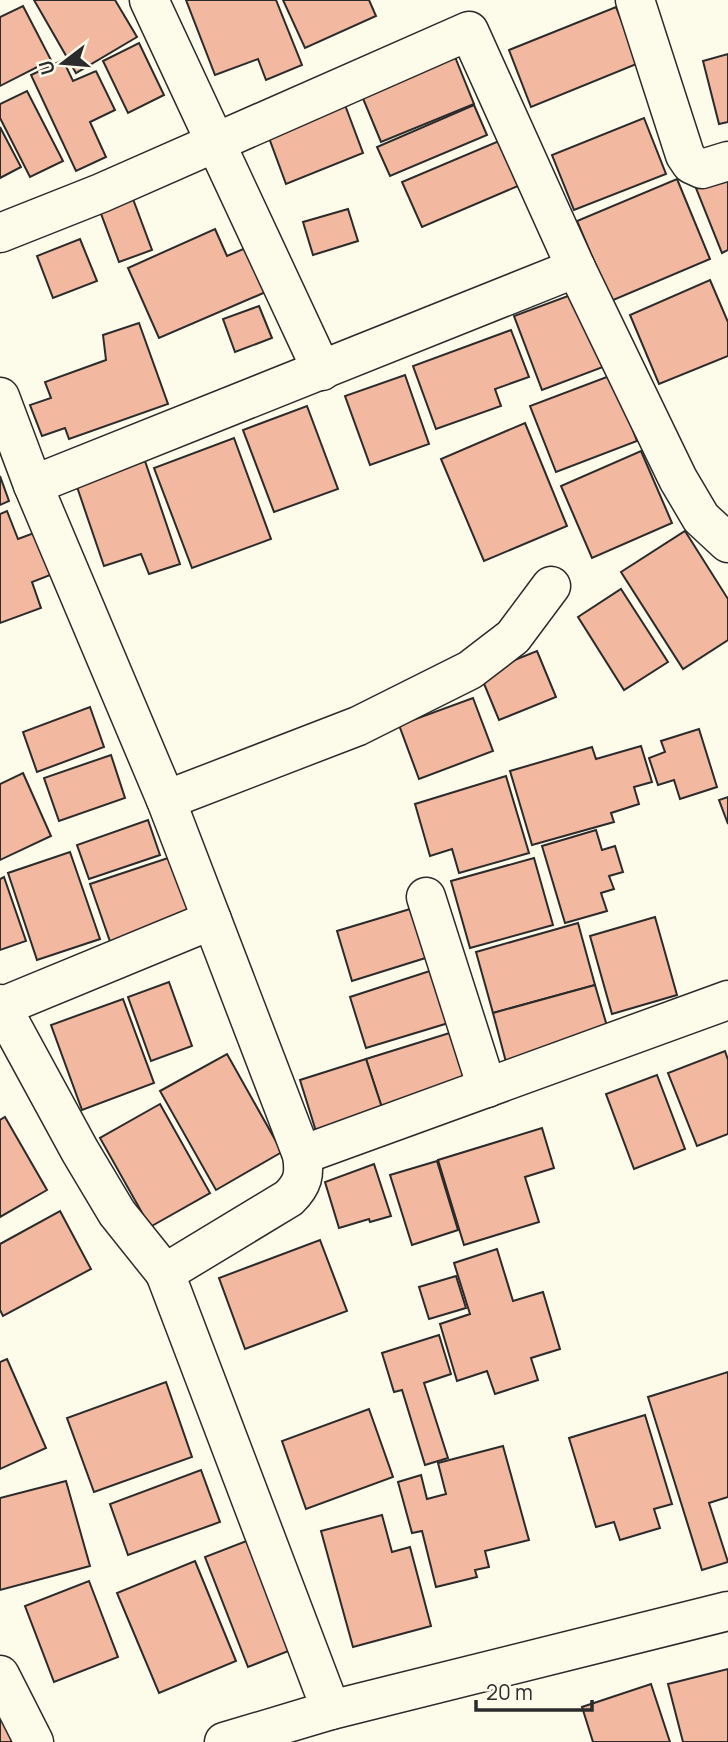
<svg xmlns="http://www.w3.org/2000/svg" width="728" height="1742" viewBox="0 0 728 1742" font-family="Manrope,sans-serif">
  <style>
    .building { fill: #f2b8a0; stroke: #2b2b2b; stroke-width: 2 }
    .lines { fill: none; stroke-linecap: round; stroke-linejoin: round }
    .minor-casing { stroke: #2b2b2b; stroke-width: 41 }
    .minor { stroke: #fdfbea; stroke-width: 38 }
  </style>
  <rect width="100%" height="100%" fill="#fdfbea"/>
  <g class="building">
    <path d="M34,0h81l22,37 -61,36z"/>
    <path d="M186,0h90l26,65 -36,15 -8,-21 -43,16z"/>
    <path d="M283,0h86l7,16 -71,32z"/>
    <path d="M23,6l28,54 -51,26v-69z"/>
    <path d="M616,7l23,56 -108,44 -22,-57z"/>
    <path d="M139,43l25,52 -36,18 -25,-52z"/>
    <path d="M451,47l23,57 -93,38 -24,-58z"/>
    <path d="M728,54v68l-9,2 -16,-63z"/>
    <path d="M63,60l10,21 23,-10 19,39 -25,12 16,35 -30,14 -45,-96z"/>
    <path d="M27,91l36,70 -33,16 -30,-59v-14z"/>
    <path d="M342,97l21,56 -77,31 -21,-57z"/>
    <path d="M474,105l13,30 -97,41 -13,-29z"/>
    <path d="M644,118l22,56 -92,36 -22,-55z"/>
    <path d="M0,127l21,40 -21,11z"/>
    <path d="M499,141l19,45 -96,41 -20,-45z"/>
    <path d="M728,176v74l-6,3 -26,-65z"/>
    <path d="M677,179l33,80 -99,42 -34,-80z"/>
    <path d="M133,199l19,51 -33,12 -19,-51z"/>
    <path d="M348,209l10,32 -45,14 -10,-33z"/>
    <path d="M215,229l12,27 21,-9 20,44 -109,47 -31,-70z"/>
    <path d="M80,239l17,42 -44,17 -16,-42z"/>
    <path d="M710,280l18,42v34l-69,28 -29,-69z"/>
    <path d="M576,293l27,74 -61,23 -28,-74z"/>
    <path d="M259,306l13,32 -37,14 -12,-33z"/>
    <path d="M139,323l29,81 -99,35 -4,-11 -23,8 -12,-31 21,-7 -6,-16 61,-22 -3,-25z"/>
    <path d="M511,330l18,47 -34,12 6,17 -65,23 -23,-63z"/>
    <path d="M405,375l24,69 -59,21 -25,-69z"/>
    <path d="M612,375l25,66 -81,31 -26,-66z"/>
    <path d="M307,406l31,83 -64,23 -31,-82z"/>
    <path d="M525,423l42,103 -83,35 -43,-102z"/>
    <path d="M234,438l37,101 -79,29 -38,-100z"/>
    <path d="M641,451l31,72 -80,35 -31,-72z"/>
    <path d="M145,461l35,103 -31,10 -8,-20 -37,12 -28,-82z"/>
    <path d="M0,476l9,25 -9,4z"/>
    <path d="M7,511l11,28 24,-9 16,42 -26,10 9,26 -41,15v-109z"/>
    <path d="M685,531l43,68v41l-45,29 -62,-97z"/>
    <path d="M621,589l47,73 -44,28 -46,-73z"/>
    <path d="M537,651l19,46 -57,23 -19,-46z"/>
    <path d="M473,698l20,53 -74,28 -20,-54z"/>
    <path d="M90,707l14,40 -67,25 -14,-40z"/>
    <path d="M699,729l18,58 -37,12 -6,-19 -16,5 -9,-27 16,-6 -4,-11z"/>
    <path d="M641,746l11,36 -18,5 5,17 -28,9 3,9 -82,23 -22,-74 82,-24 4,12z"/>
    <path d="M111,755l14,43 -66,23 -15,-43z"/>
    <path d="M23,773l28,63 -51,24v-76z"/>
    <path d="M506,776l23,77 -70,20 -7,-24 -22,7 -15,-52z"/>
    <path d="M728,797v27l-9,-24z"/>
    <path d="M148,820l12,35 -71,24 -12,-34z"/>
    <path d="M596,830l6,20 13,-4 8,26 -14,4 5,13 -13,4 6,18 -42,12 -23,-77z"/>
    <path d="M70,852l30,87 -63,21 -29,-87z"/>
    <path d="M171,857l24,69 -81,27 -24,-69z"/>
    <path d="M534,858l19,67 -83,23 -19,-67z"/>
    <path d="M4,877l22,64 -26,9v-71z"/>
    <path d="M420,906l15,49 -83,26 -15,-50z"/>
    <path d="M655,917l22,78 -65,19 -22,-78z"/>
    <path d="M578,923l17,62 -102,28 -17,-61z"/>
    <path d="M439,968l16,53 -89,27 -16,-51z"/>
    <path d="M169,982l23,64 -41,15 -23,-64z"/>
    <path d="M595,985l14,48 -103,29 -13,-49z"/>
    <path d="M123,999l31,84 -72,27 -31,-85z"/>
    <path d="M456,1031l19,61 -89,28 -20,-61z"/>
    <path d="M725,1051l3,9v74l-31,12 -29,-73z"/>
    <path d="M227,1054l55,98 -66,38 -56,-99z"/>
    <path d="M366,1059l20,61 -67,21 -19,-61z"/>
    <path d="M657,1075l28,74 -51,20 -28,-75z"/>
    <path d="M160,1104l50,89 -60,34 -50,-89z"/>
    <path d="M5,1117l42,73 -47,27v-97z"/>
    <path d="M542,1128l12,40 -29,9 14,45 -75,23 -26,-85z"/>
    <path d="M437,1161l21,69 -46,15 -22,-70z"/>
    <path d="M374,1164l17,52 -21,6 -1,-3 -30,9 -14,-46z"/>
    <path d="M60,1211l31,58 -88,47 -3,-6v-66z"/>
    <path d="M320,1240l27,71 -102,38 -26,-71z"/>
    <path d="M497,1249l16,52 30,-9 17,57 -29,9 7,22 -43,14 -8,-23 -30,10 -17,-57 30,-10 -16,-51z"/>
    <path d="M456,1276l10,32 -37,11 -10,-32z"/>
    <path d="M439,1335l12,39 -27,9 24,75 -23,7 -23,-75 -8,2 -12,-39z"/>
    <path d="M7,1359l39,89 -46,21v-107z"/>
    <path d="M728,1372v125l-19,6 19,59 -26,8 -54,-173z"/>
    <path d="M166,1382l26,75 -98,35 -27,-74z"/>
    <path d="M369,1409l24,68 -87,32 -24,-68z"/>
    <path d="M645,1415l27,89 -18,5 6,19 -40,12 -6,-18 -18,5 -27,-89z"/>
    <path d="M503,1446l26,94 -44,11 4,16 -14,3 2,7 -41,10 -14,-56 -10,2 -14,-51 23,-7 6,24 19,-5 -8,-31z"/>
    <path d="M201,1470l19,52 -92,33 -18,-51z"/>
    <path d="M66,1481l24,85 -90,24v-92z"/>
    <path d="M382,1515l10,37 18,-5 21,79 -78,21 -32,-116z"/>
    <path d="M249,1540l42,110 -43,17 -43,-110z"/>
    <path d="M195,1561l41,100 -77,32 -42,-100z"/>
    <path d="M89,1581l29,76 -64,25 -29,-76z"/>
    <path d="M728,1669v73h-45l-15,-58z"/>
    <path d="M651,1684l19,58h-77l-11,-35z"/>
    <path d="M4,1719l8,23h-12v-21z"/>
  </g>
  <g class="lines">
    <defs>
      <g id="minor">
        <path d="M149,0l173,371"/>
        <path d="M635,0l50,155 6,9 11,5 26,-8"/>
        <path d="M0,233l101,-40 368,-162 107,237 102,211 23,39 27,25"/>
        <path d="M0,397l33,88 133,315 136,355c3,20 1,29 -13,43l-124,75 166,437"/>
        <path d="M33,485l543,-217"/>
        <path d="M166,800l192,-74 112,-56 43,-33 38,-51"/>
        <path d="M426,897l61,191"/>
        <path d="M0,1004l80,147 37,62 48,60"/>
        <path d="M1,1007l211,-87"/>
        <path d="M302,1155l426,-155"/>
        <path d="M0,1675l34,67"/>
        <path d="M224,1742l107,-32 397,-99"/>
      </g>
    </defs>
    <use href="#minor" class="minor-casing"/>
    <use href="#minor" class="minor"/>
  </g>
  <g transform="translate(63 63) rotate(254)" stroke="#fdfbea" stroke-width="5" paint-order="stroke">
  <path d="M0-5L12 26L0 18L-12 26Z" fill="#2b2b2b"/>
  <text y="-10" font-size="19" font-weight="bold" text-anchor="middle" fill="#2b2b2b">U</text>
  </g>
  <path d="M476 1700v10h116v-10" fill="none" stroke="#2b2b2b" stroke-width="3.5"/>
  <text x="486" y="1700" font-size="21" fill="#2b2b2b" stroke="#fdfbea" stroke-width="5" paint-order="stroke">20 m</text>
</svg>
